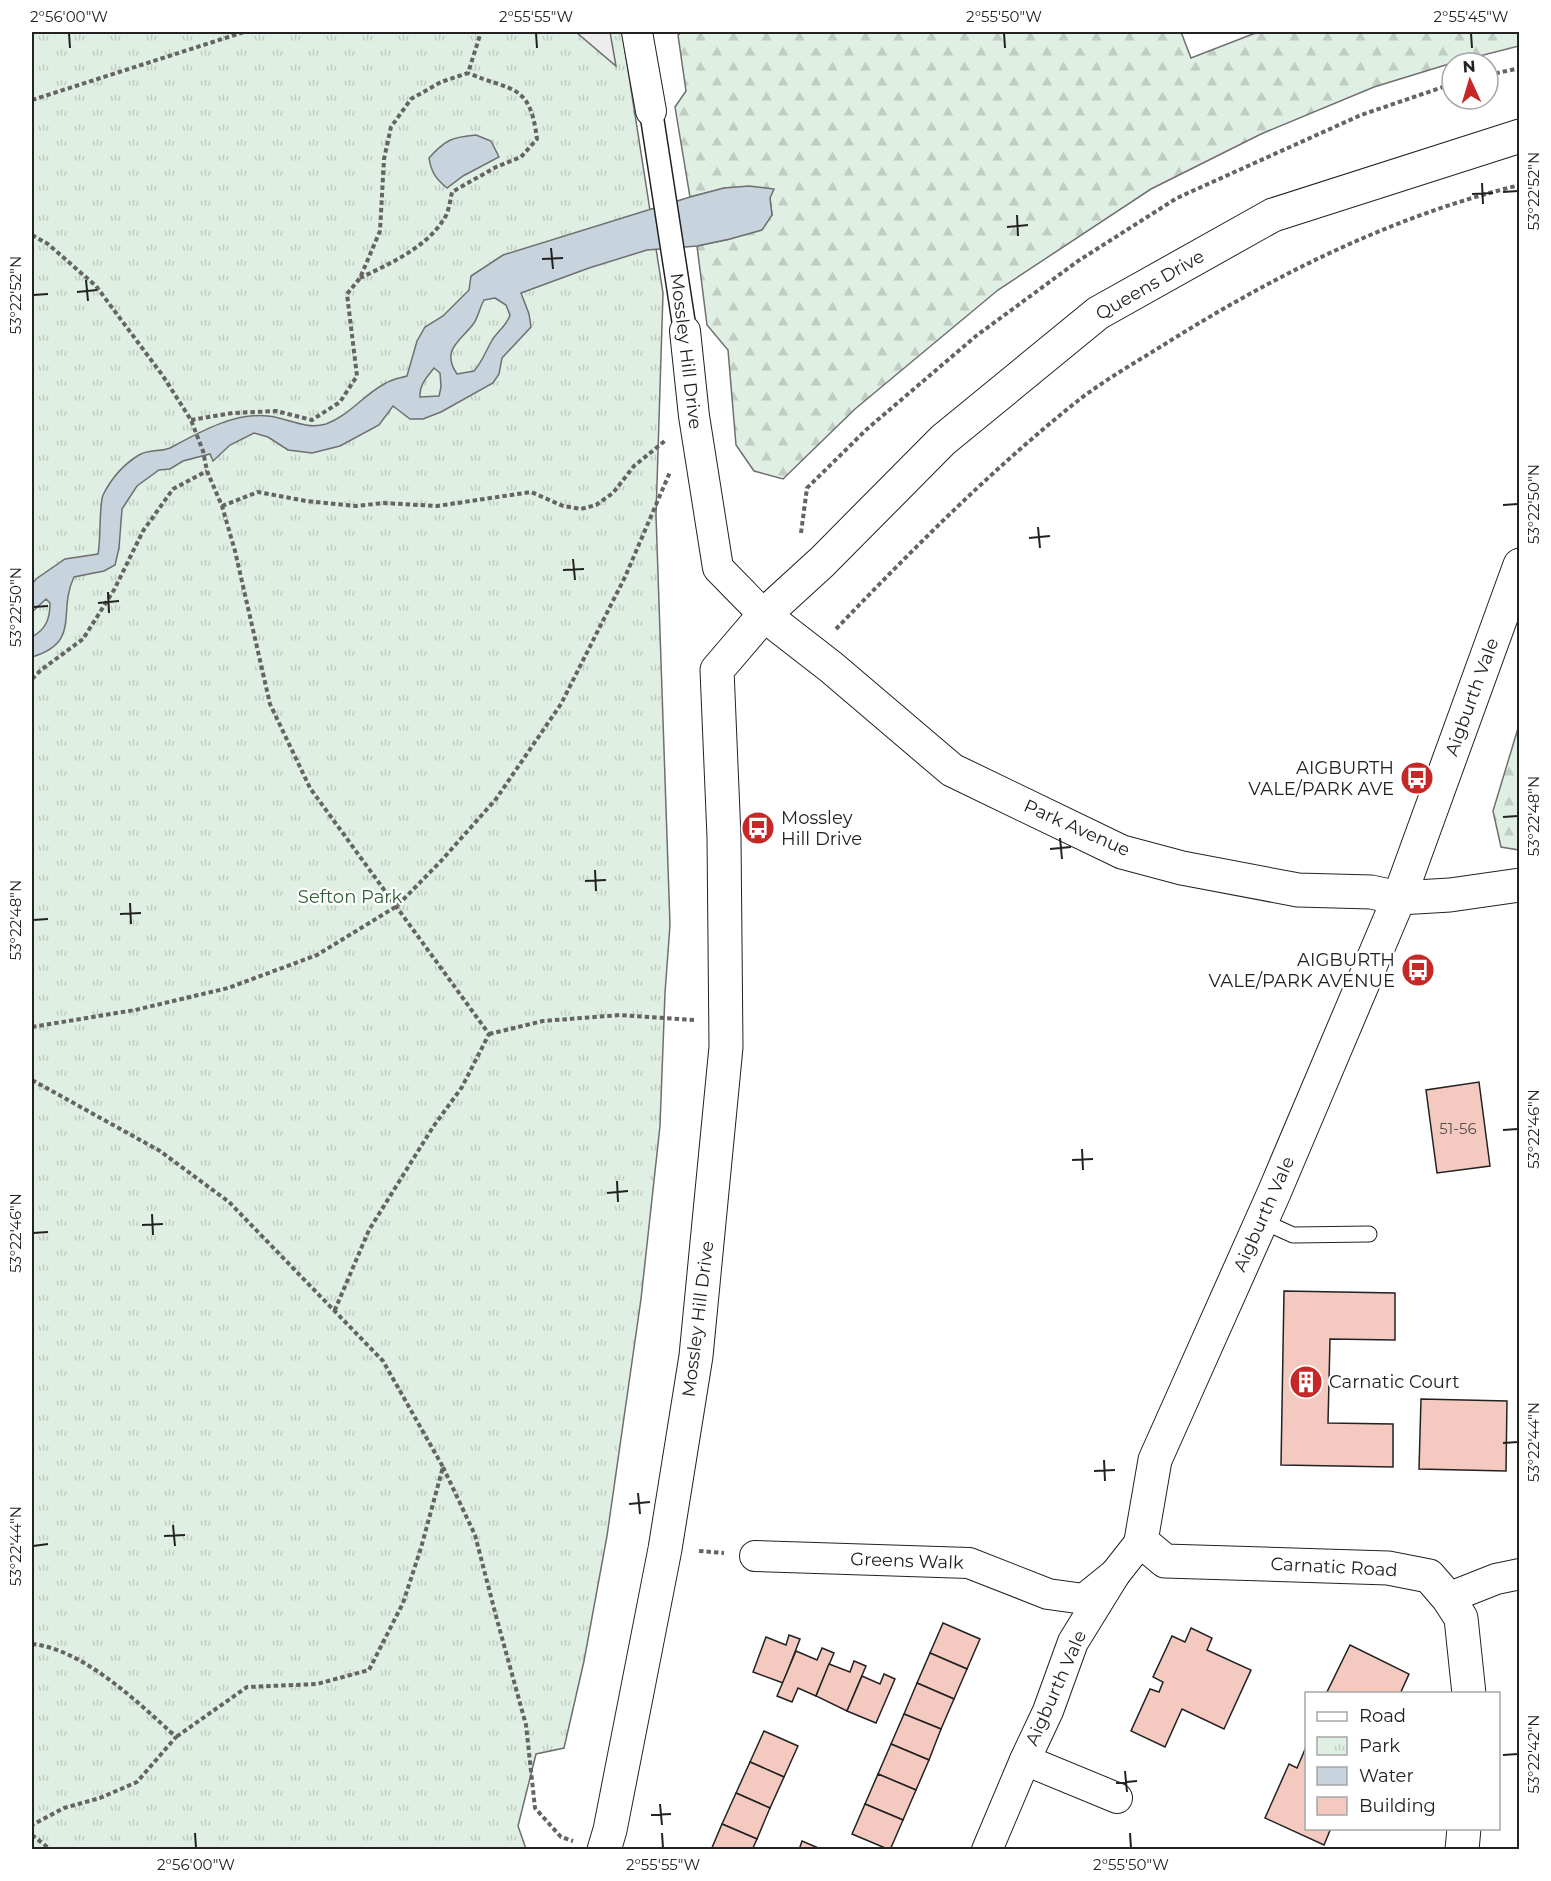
<svg xmlns="http://www.w3.org/2000/svg" width="1551" height="1881" viewBox="0 0 1551 1881" font-family="Montserrat,sans-serif">
  <style>
    .forest { fill: url(#forest-firs); stroke: #6f6f6f; stroke-width: 1.5 }
    .park { fill: url(#park-tufts); stroke: #6f6f6f; stroke-width: 1.5 }
    .parking { fill: #ededed; stroke: #6f6f6f; stroke-width: 1.5 }
    .water { fill: #c7d3dd; stroke: #6f6f6f; stroke-width: 1.5; fill-rule: evenodd }
    .building { fill: #f3c9c0; stroke: #222; stroke-width: 1.5 }
    .lines { fill: none; stroke-linecap: round; stroke-linejoin: round }
    .service-casing { stroke: #222; stroke-width: 17 }
    .pedestrian-casing { stroke: #222; stroke-width: 25 }
    .minor-casing { stroke: #222; stroke-width: 32 }
    .tertiary-casing { stroke: #222; stroke-width: 35 }
    .primary-casing { stroke: #222; stroke-width: 35 }
    .path { stroke: #646464; stroke-width: 4; stroke-dasharray: 4.5 3; stroke-linecap: butt }
    .service { stroke: #fff; stroke-width: 15 }
    .pedestrian { stroke: #fff; stroke-width: 22 }
    .minor { stroke: #fff; stroke-width: 30 }
    .tertiary { stroke: #fff; stroke-width: 33 }
    .primary { stroke: #fff; stroke-width: 33 }
    .ticks { fill: none; stroke: #222; stroke-width: 2 }
    .labels { text-anchor: middle; dominant-baseline: central; stroke-width: 4.5; stroke-linejoin: round; paint-order: stroke }
    .number-label { font-size: 15px; fill: #564c4a }
    .street-label { font-size: 18px; fill: #222; stroke: #fff }
    .poi-label { font-size: 18px; fill: #222; stroke: #fff; text-anchor: end }
    .park-label { font-size: 18px; fill: #2f5e38; stroke: #fff }
    .neatline { fill: none; stroke: #222; stroke-width: 2 }
    .ticks-label { font-size: 15px; text-anchor: middle; fill: #222 }
  </style>
  <defs>
    <pattern id="forest-firs" width="22" height="20" patternUnits="userSpaceOnUse" patternTransform="scale(1.5)"><rect width="22" height="20" fill="#e0efe3"/><path d="M5 1l3.5 6h-7zM16 11l3.5 6h-7z" fill="#c0cdc2"/></pattern>
    <pattern id="park-tufts" width="24" height="20" patternUnits="userSpaceOnUse" patternTransform="scale(1.5)"><rect width="24" height="20" fill="#e0efe3"/><path d="M3 7l-1-3M5 7V3M7 7l1-3M15 17l-1-3M17 17v-4M19 17l1-3" fill="none" stroke="#c0cdc2"/></pattern>
  </defs>
  <rect width="100%" height="100%" fill="#fff"/>
  <g class="forest">
    <path d="M682,32h499l10,26 67,-26h261v14l-67,17 -78,24 -113,47 -110,55 -153,101 -143,119 -72,70 -29,-8 -18,-26 -8,-95 -21,-25 -10,-79 33,-7 42,-24 -2,-17 -45,-10 -35,9 -15,-90 11,-16 -8,-56z"/>
    <path d="M1519,725v125l-18,-3 -8,-36z"/>
  </g>
  <path class="park" d="M32,32h590l41,261 -7,222 14,410 -5,68 -5,133 -19,173 -34,237 -23,125 -20,87 -28,6 -18,72 8,23 -494,1z"/>
  <path class="parking" d="M576,32h34l6,34z"/>
  <g class="water">
    <path d="M476,135l15,6 8,16 -36,19 -16,12c-11,-9 -16,-16 -18,-30 16,-18 23,-21 47,-23z"/>
    <path d="M749,186l25,3 -4,9 2,17 -10,15 -32,9 -33,7 -50,4 -58,18 -68,25 8,21 2,13 -29,31 -3,16 -6,9 -52,29 -18,7h-13l-17,-13 -14,19 -39,21 -28,7 -24,-3 -20,-13 -14,-4 -24,12 -17,16 -3,-7 -27,7 -13,8 -11,1 -22,16 -15,23 -3,39 -4,17 -11,6 -30,6c-17,35 8,65 -42,80v-20c14,-8 18,-18 18,-34l-4,-4 -14,13v-28l4,-5 29,-20 33,-5c3,-14 1,-50 5,-59 8,-16 21,-31 36,-40 10,-6 22,-3 31,-7 28,-15 64,-36 98,-32 20,2 37,14 58,8 23,-8 38,-30 60,-41 6,-4 14,-5 21,-7l10,-35 8,-14 18,-11 26,-26 2,-14 32,-21 187,-58 34,-9zM495,298l11,7 4,10c-3,11 -14,17 -19,27 -6,11 -9,20 -17,29l-17,3c-17,-25 5,-34 17,-51 4,-6 6,-16 10,-23zM434,368l6,5 1,14 -2,9 -19,1c-1,-12 7,-20 14,-29z"/>
  </g>
  <g class="building">
    <path d="M1479,1082l11,84 -53,7 -11,-83z"/>
    <path d="M1284,1291l111,2v47l-65,-1 -2,84 65,1v43l-112,-2z"/>
    <path d="M1421,1399l86,2 -1,70 -87,-2z"/>
    <path d="M943,1623l37,16 -13,30 -37,-16z"/>
    <path d="M1191,1628l21,10 -5,12 44,20 -27,59 -42,-20 -17,38 -34,-16 19,-42 9,3 4,-10 -10,-5 19,-41 13,6z"/>
    <path d="M789,1635l11,4 -17,44 -30,-11 13,-35 20,8z"/>
    <path d="M1350,1645l59,29 -9,20h-69l-4,-2z"/>
    <path d="M822,1648l12,5 -18,43 -18,-8 -6,14 -15,-6 19,-45 21,9z"/>
    <path d="M930,1653l37,16 -13,30 -37,-16z"/>
    <path d="M854,1661l12,5 -19,45 -31,-15 13,-32 21,8z"/>
    <path d="M884,1674l11,5 -19,44 -29,-12 15,-35 18,8z"/>
    <path d="M917,1683l37,16 -13,30 -37,-15z"/>
    <path d="M904,1714l37,15 -12,31 -38,-16z"/>
    <path d="M764,1731l34,15 -14,31 -34,-15z"/>
    <path d="M891,1744l38,16 -13,30 -38,-16z"/>
    <path d="M1306,1747v81h25l-7,17 -59,-27 24,-54 8,4z"/>
    <path d="M750,1762l34,15 -14,31 -34,-15z"/>
    <path d="M878,1774l38,16 -13,30 -38,-16z"/>
    <path d="M736,1793l34,15 -13,31 -35,-15z"/>
    <path d="M865,1804l38,16 -13,30 -38,-16z"/>
    <path d="M722,1824l35,15 -5,11h-41z"/>
    <path d="M802,1841l21,9h-24z"/>
  </g>
  <g class="lines">
    <defs>
      <path id="service" d="M1262,1221l31,14 76,-1"/>
      <path id="pedestrian" d="M651,111l34,220"/>
      <g id="minor">
        <path d="M637,32l14,79"/>
        <path d="M685,331l9,85 24,152 46,47"/>
        <path d="M755,1556l214,7 79,31 36,5 31,-25"/>
        <path d="M1448,1598l48,-19 24,-5"/>
        <path d="M1025,1760l92,38"/>
        <path d="M987,1850l38,-90 23,-49 25,-69 42,-68 26,-33"/>
      </g>
      <g id="tertiary">
        <path d="M764,615l67,52 121,103 170,82 60,16 116,22 73,2 28,6 51,-3 70,-10"/>
        <path d="M604,1850l6,-20 55,-281 31,-193 30,-309 -2,-210 -7,-167 47,-55 58,-53 121,-122 155,-127 175,-98 247,-79"/>
      </g>
      <g id="primary">
        <path d="M1469,1694l-8,-76 -13,-20 -19,-22 -41,-8 -223,-7 -24,-20 14,-81 119,-267 125,-295 121,-333"/>
        <path d="M1462,1850l2,-22"/>
      </g>
    </defs>
    <use href="#service" class="service-casing"/>
    <use href="#pedestrian" class="pedestrian-casing"/>
    <use href="#minor" class="minor-casing"/>
    <use href="#tertiary" class="tertiary-casing"/>
    <use href="#primary" class="primary-casing"/>
    <g class="path">
      <path d="M1488,75l32,-7"/>
      <path d="M32,100l212,-68"/>
      <path d="M32,235l16,9 48,42 67,90 28,44 12,31 4,20 15,35 13,45 35,153 40,84 179,246 -27,53 -29,40 -64,103 -35,82"/>
      <path d="M360,278c29,-14 66,-30 84,-59 5,-7 6,-18 8,-27l44,-25 25,-10 16,-18c-7,-57 -25,-47 -69,-66"/>
      <path d="M191,420l42,-7 43,-2 36,9 28,-18 17,-26 -10,-82 13,-16 20,-47 4,-72 7,-32 20,-28 30,-17 27,-9 13,-41"/>
      <path d="M222,506l36,-14 48,9 49,5 29,-3 53,3 94,-14 32,14 18,3 15,-4 17,-12 21,-27 32,-26"/>
      <path d="M801,533l6,-45 60,-59 109,-93 102,-75 99,-63 184,-83 91,-31"/>
      <path d="M836,629c75,-78 150,-154 234,-222 29,-24 63,-43 95,-63 110,-69 227,-128 355,-159"/>
      <path d="M32,679l9,-9 42,-31 31,-49 29,-59 30,-42 34,-18"/>
      <path d="M32,1027l103,-17 93,-22 89,-33 80,-49 44,-45 55,-62 65,-95 64,-127 45,-105"/>
      <path d="M489,1034l54,-13 77,-6 74,5"/>
      <path d="M32,1080l128,71 69,51 154,159 60,106 -22,81 -18,55 -34,67 -52,14 -70,3 -71,50"/>
      <path d="M443,1467l32,68 21,81 30,109 9,83 26,29 12,4"/>
      <path d="M699,1551l25,2"/>
      <path d="M32,1644c51,5 107,59 144,93l-39,45 -37,16 -36,10 -32,17"/>
      <path d="M32,1835l19,15"/>
    </g>
    <use href="#service" class="service"/>
    <use href="#pedestrian" class="pedestrian"/>
    <use href="#minor" class="minor"/>
    <use href="#tertiary" class="tertiary"/>
    <use href="#primary" class="primary"/>
  </g>
  <path class="ticks" d="M69,33l1,15M536,33l1,15M1004,33l1,15M1471,33l1,15M1482,183l1,21M1503,192l15,-1M1472,194l21,-1M1017,215l1,21M1007,227l21,-2M551,248l2,21M542,259l21,-1M86,280l2,21M77,292l20,-2M33,295l15,-1M1503,505l15,-1M1038,527l2,21M1029,538l21,-2M573,559l2,21M563,570l21,-1M108,592l1,21M98,603l21,-2M33,607l15,-1M1503,817l15,-1M1060,838l2,21M1050,849l21,-2M595,870l1,21M585,881l21,-1M130,903l1,21M120,914l21,-1M33,920l15,-1M1503,1130l15,-1M1082,1149l1,21M1072,1160l21,-1M617,1181l1,21M607,1193l21,-2M152,1214l1,21M142,1225l21,-1M33,1233l15,-1M1503,1443l15,-1M1104,1460l1,21M1094,1471l21,-1M638,1493l2,21M629,1504l21,-2M173,1525l2,21M164,1536l21,-1M33,1546l15,-2M1503,1755l15,-1M1125,1771l2,21M1116,1783l21,-2M660,1804l2,21M651,1815l20,-1M195,1833l1,15M662,1833l1,15M1130,1833l1,15"/>
  <defs>
    <symbol id="bus-disc" viewBox="-11 -11 22 22"><circle r="9.5" fill="#c62828" stroke="#fff"/><path d="M-5-6H5V4H4V6H2V4H-2V6H-4V4H-5ZM-3.5-4V0h7V-4ZM-3.5 1.2v1.5H-2V1.2ZM2 1.2v1.5H3.5V1.2Z" fill="#fff"/></symbol>
    <symbol id="building-disc" viewBox="-11 -11 22 22"><circle r="9.5" fill="#c62828" stroke="#fff"/><path d="M-4-6H4V6H1V3H-1V6H-4ZM-2.5-4.3h1.7v1.8h-1.7ZM.8-4.3h1.7v1.8H.8ZM-2.5-1h1.7V.8h-1.7ZM.8-1h1.7V.8H.8Z" fill="#fff"/></symbol>
  </defs>
  <g fill-rule="evenodd">
    <use href="#bus-disc" x="1398" y="759" width="38" height="38"/>
    <use href="#bus-disc" x="739" y="809" width="38" height="38"/>
    <use href="#bus-disc" x="1399" y="951" width="38" height="38"/>
    <use href="#building-disc" x="1287" y="1363" width="38" height="38"/>
  </g>
  <g class="labels">
    <g class="number-label">
      <text x="1458" y="1128">51-56</text>
    </g>
    <g class="street-label">
      <text transform="translate(1150 285) rotate(-30)">Queens Drive</text>
      <text transform="translate(686 351) rotate(83)">Mossley Hill Drive</text>
      <text transform="translate(1472 697) rotate(-70)">Aigburth Vale</text>
      <text transform="translate(1077 828) rotate(24)">Park Avenue</text>
      <text transform="translate(1264 1214) rotate(-66)">Aigburth Vale</text>
      <text transform="translate(698 1319) rotate(-83)">Mossley Hill Drive</text>
      <text transform="translate(907 1561) rotate(2)">Greens Walk</text>
      <text transform="translate(1334 1567) rotate(3)">Carnatic Road</text>
      <text transform="translate(1056 1688) rotate(-66)">Aigburth Vale</text>
    </g>
    <g class="poi-label">
      <text x="1394" y="768">AIGBURTH<tspan x="1394" dy="21">VALE/PARK AVE</tspan></text>
      <text x="781" y="818" text-anchor="start">Mossley<tspan x="781" dy="21">Hill Drive</tspan></text>
      <text x="1395" y="960">AIGBURTH<tspan x="1395" dy="21">VALE/PARK AVENUE</tspan></text>
      <text x="1329" y="1382" text-anchor="start">Carnatic Court</text>
    </g>
    <g class="park-label">
      <text x="350" y="897">Sefton Park</text>
    </g>
  </g>
  <rect width="1551" height="1881" fill="none" stroke="#ffffff" stroke-width="66"/>
  <rect x="1305" y="1692" width="195" height="138" fill="#ffffff" stroke="#a7a7a7" stroke-width="1.5"/>
  <rect x="1317" y="1712" width="30" height="9" fill="#ffffff" stroke="#a7a7a7" stroke-width="1.5"/>
  <text x="1359" y="1722" font-size="18" fill="#222222">Road</text>
  <rect x="1317" y="1737" width="30" height="18" fill="url(#park-tufts)" stroke="#a7a7a7" stroke-width="1.5"/>
  <text x="1359" y="1752" font-size="18" fill="#222222">Park</text>
  <rect x="1317" y="1767" width="30" height="18" fill="#c7d3dd" stroke="#a7a7a7" stroke-width="1.5"/>
  <text x="1359" y="1782" font-size="18" fill="#222222">Water</text>
  <rect x="1317" y="1797" width="30" height="18" fill="#f3c9c0" stroke="#a7a7a7" stroke-width="1.5"/>
  <text x="1359" y="1812" font-size="18" fill="#222222">Building</text>
  <g transform="translate(1470 81) rotate(356)"><circle r="28" fill="#ffffff" stroke="#a7a7a7" stroke-width="1.5"/>
  <path d="M0-4.5L10 22L0 15L-10 22Z" fill="#c62828"/>
  <text y="-9" font-size="16" font-weight="bold" text-anchor="middle" fill="#222222">N</text>
  </g>
  <rect x="33" y="33" width="1485" height="1815" class="neatline"/>
  <g class="ticks-label">
    <text x="69" y="22">2°56'00"W</text>
    <text x="536" y="22">2°55'55"W</text>
    <text x="1004" y="22">2°55'50"W</text>
    <text x="1471" y="22">2°55'45"W</text>
    <text transform="translate(1534 191) rotate(-90)" y="5">53°22'52"N</text>
    <text transform="translate(16 295) rotate(-90)" y="5">53°22'52"N</text>
    <text transform="translate(1534 504) rotate(-90)" y="5">53°22'50"N</text>
    <text transform="translate(16 607) rotate(-90)" y="5">53°22'50"N</text>
    <text transform="translate(1534 816) rotate(-90)" y="5">53°22'48"N</text>
    <text transform="translate(16 920) rotate(-90)" y="5">53°22'48"N</text>
    <text transform="translate(1534 1129) rotate(-90)" y="5">53°22'46"N</text>
    <text transform="translate(16 1233) rotate(-90)" y="5">53°22'46"N</text>
    <text transform="translate(1534 1442) rotate(-90)" y="5">53°22'44"N</text>
    <text transform="translate(16 1546) rotate(-90)" y="5">53°22'44"N</text>
    <text transform="translate(1534 1754) rotate(-90)" y="5">53°22'42"N</text>
    <text x="196" y="1870">2°56'00"W</text>
    <text x="663" y="1870">2°55'55"W</text>
    <text x="1131" y="1870">2°55'50"W</text>
  </g>
</svg>
